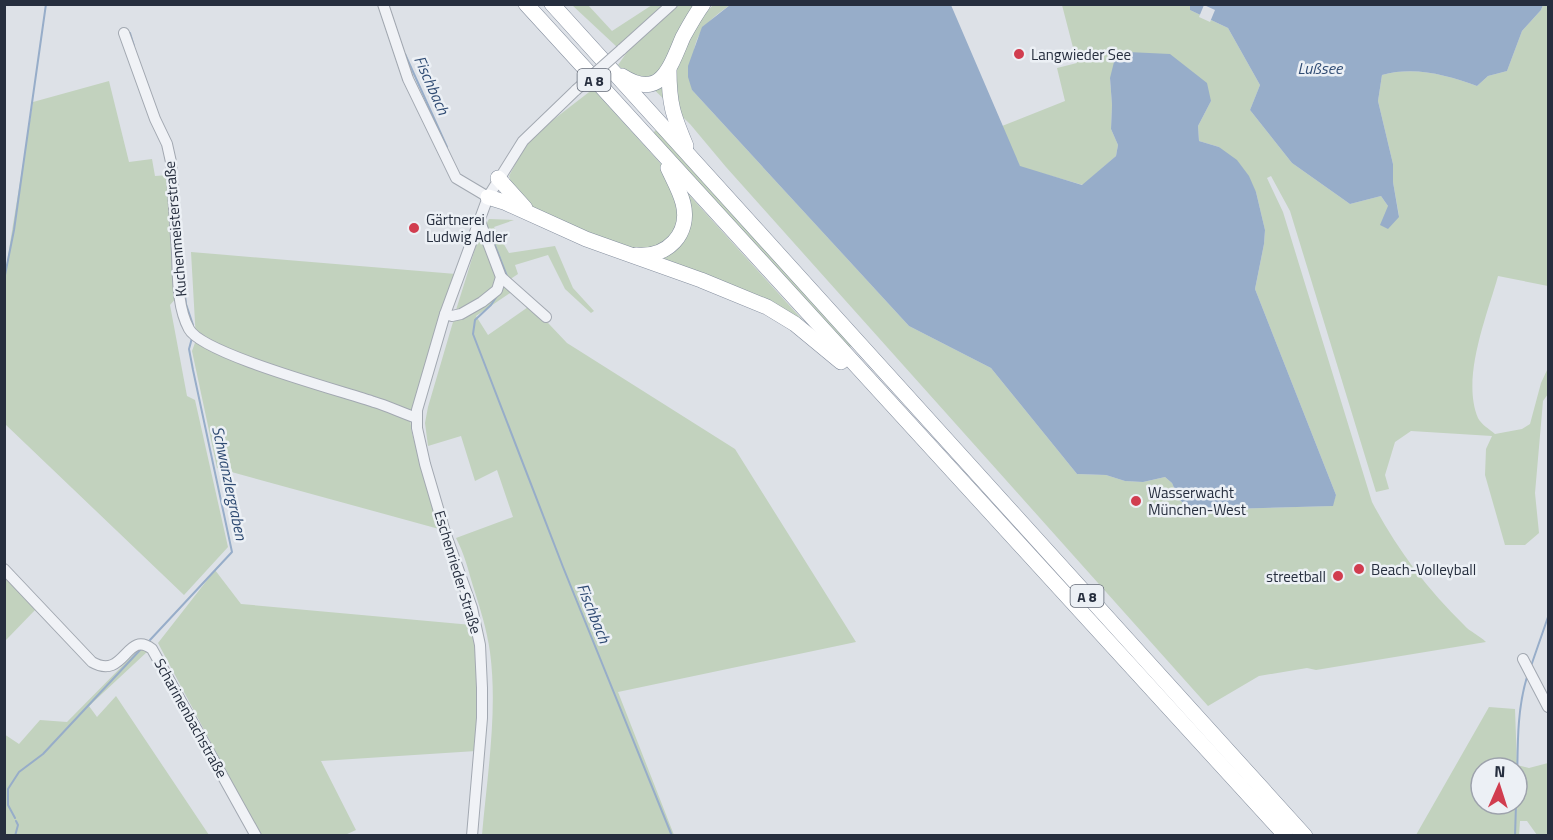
<svg xmlns="http://www.w3.org/2000/svg" width="1553" height="840" viewBox="0 0 1553 840" font-family="'Titillium Web',sans-serif">
  <style>
    .green { fill: #c2d2be; fill-rule: evenodd }
    .water { fill: #97adc9 }
    .pier { fill: #dde1e7 }
    .lines { fill: none; stroke-linecap: round; stroke-linejoin: round }
    .stream { stroke: #97adc9; stroke-width: 2 }
    .minor-casing { stroke: #a2a8b1; stroke-width: 12 }
    .highway-casing { stroke: #848e9e; stroke-width: 16 }
    .minor { stroke: #f0f2f6; stroke-width: 10 }
    .highway { stroke: #fff; stroke-width: 15 }
    .minor-bridge-casing { stroke: #a2a8b1; stroke-width: 12; stroke-linecap: butt }
    .minor-bridge { stroke: #f0f2f6; stroke-width: 10 }
    .poi-dot { fill: #d13d4f; stroke: #ecf0f5; stroke-width: 2 }
    .labels { text-anchor: middle; dominant-baseline: central; stroke-width: 5; stroke-linejoin: round; paint-order: stroke }
    .shield { fill: #ecf0f5; stroke: #616875; stroke-width: 1.5 }
    .shield-label { font-size: 14px; font-weight: bold; fill: #262e3e }
    .poi-label { font-size: 15px; fill: #262e3e; stroke: #ecf0f5; text-anchor: start }
    .street-label { font-size: 15px; fill: #262e3e; stroke: #ecf0f5 }
    .water-label { font-size: 16px; font-style: italic; fill: #2f4b73; stroke: #ecf0f5 }
  </style>
  <rect width="100%" height="100%" fill="#dde1e7"/>
  <g class="green">
    <path d="M572,5h16l24,26 40,-26h13l-48,42z"/>
    <path d="M676,5h23l2,13 12,-13h17c-39,27 -37,40 -38,85l217,236 82,42 86,106 29,1 19,6 18,1 22,-5 7,6 7,16 11,11 142,-4 4,-11 -81,-206 9,-45 1,-14 -9,-38 -37,-45 -20,-6 -1,-15 13,-25 -101,-23 2,27 -1,24 7,16 -2,11 -33,29 -63,-18 -18,-41 63,-25 -8,-33 20,-5 -15,-58h128v5l38,18 32,57 -10,25 42,53 58,41 31,-8 7,10 11,10 -6,-34v-18l-15,-63 4,-26c33,-9 64,0 95,11l11,-10 19,-5 15,-40 19,-21 2,-5h5v281l-50,-10c-11,40 -37,102 -20,142 3,6 11,11 17,16l27,-5 8,-5 11,-41 7,-15v26l-5,7 -8,92 4,40 -14,12h-20l-20,-70 1,-26 6,-13 -81,-5 -16,11 -10,33 4,14 -13,3 -86,-281 -19,-35 -4,2 16,34 89,290c24,46 55,87 92,123 6,7 15,10 22,17l-170,28 -9,-2 -48,8 -51,30 -482,-539 -36,-43 -46,-44 -16,-5 -10,-10 16,-23z"/>
    <path d="M109,81l20,81 23,-3 3,17 14,-1 8,122 -7,8 17,91 8,4 33,147 -44,48 -179,-171v-150l28,-172z"/>
    <path d="M593,89l225,248 -284,-127 -21,-22 -4,-12 15,-29 16,-17z"/>
    <path d="M658,128l196,215 -6,6 -196,-215z"/>
    <path d="M489,219l25,1 -20,7 15,26 46,-7 18,42 21,23 -3,2 -26,-24 -17,-34 -33,10 3,9 -9,6 7,9 -40,27 12,19 43,-30 36,38 168,106 121,193 -238,50 56,143h-192c5,-59 16,-123 8,-183 -3,-22 -10,-44 -17,-66 -5,-17 -9,-33 -17,-48l57,-21 -16,-47 -22,11 -14,-45 -33,10 -3,-23 3,-16 25,-85 30,-19 20,-28 -19,-47z"/>
    <path d="M480,233l19,45c-10,17 -25,26 -43,32z"/>
    <path d="M191,252l265,22 -46,145 2,14 27,96 -222,-61 -25,-117 4,-11z"/>
    <path d="M215,570l26,34 231,21 7,45 -3,81 -155,10 35,69 -11,5h-85l-102,-192z"/>
    <path d="M5,578l31,31 -31,32z"/>
    <path d="M141,647l7,4 -59,55 8,11 19,-21 93,139h-204l-1,-101 15,10 21,-24 27,2z"/>
    <path d="M1489,707l26,2 2,56 12,3 19,-5v72h-11l-10,-14h-7l-1,14h-103zM1481,768h36v36h-36z"/>
  </g>
  <g class="water">
    <path d="M1190,4l353,1 -2,5 -19,21 -15,40 -19,5 -11,10c-31,-11 -62,-20 -95,-11l-4,26 15,63v18l6,35 -11,12 -8,-4 8,-19 -7,-10 -31,8 -58,-41 -42,-53 10,-25 -32,-57 -38,-18z"/>
    <path d="M730,5h221l69,161 62,19 34,-29 2,-11 -7,-16 1,-24 -2,-27 5,-20 13,-6 42,2 37,29 4,18 -13,25 1,15 20,6 18,13 12,16 7,16 9,38 -1,14 -9,45 81,206 -3,11 -143,4 -11,-11 -7,-16 -7,-6 -22,5 -18,-1 -19,-6 -29,-1 -86,-106 -82,-42 -217,-236 -4,-13v-11l14,-39z"/>
  </g>
  <path class="pier" d="M1204,5l11,5 -5,12 -11,-5z"/>
  <g class="lines">
    <g class="stream">
      <path d="M130,33l4,13"/>
      <path d="M405,54l42,93"/>
      <path d="M494,243l13,33"/>
      <path d="M183,275l3,29 7,21"/>
      <path d="M4,280l10,-50 32,-226"/>
      <path d="M497,296l-6,9 -16,15 -2,14 90,233 109,269"/>
      <path d="M150,640l82,-88 -39,-182 -4,-21 3,-11"/>
      <path d="M1531,666l17,-49"/>
      <path d="M1517,790c1,-39 -1,-77 10,-113"/>
      <path d="M15,818l-7,-13v-16l11,-17 24,-18 98,-105"/>
      <path d="M15,836l3,-11 -2,-4"/>
      <path d="M1515,836l1,-32"/>
    </g>
    <defs>
      <g id="minor">
        <path d="M383,4l25,75 48,99 32,19"/>
        <path d="M124,33l31,86 12,25 4,18c2,30 4,61 6,91 1,24 0,54 12,76 13,25 153,62 185,73 14,4 28,11 43,16"/>
        <path d="M621,50l51,-46"/>
        <path d="M501,277l45,40"/>
        <path d="M445,314l7,2 9,-2 21,-12 15,-12 4,-13 -22,-58"/>
        <path d="M4,569l88,93c33,19 34,-33 60,-13l104,187"/>
        <path d="M1523,659l25,48"/>
        <path d="M472,836l10,-118v-30l-2,-43 -8,-37 -27,-76 -20,-68 -8,-36v-18l28,-96 43,-117 35,-56 53,-51"/>
      </g>
      <g id="highway">
        <path d="M526,4l760,832"/>
        <path d="M552,4l753,832"/>
        <path d="M669,70c0,34 4,45 17,76"/>
        <path d="M622,76c39,25 48,-9 61,-39 6,-11 12,-22 20,-33"/>
        <path d="M498,178l27,30"/>
        <path d="M488,197l16,5 82,37 115,41 66,27 28,17 46,38"/>
        <path d="M636,255c31,3 55,-21 47,-52 -3,-12 -10,-24 -15,-35"/>
      </g>
    </defs>
    <use href="#minor" class="minor-casing"/>
    <use href="#highway" class="highway-casing"/>
    <use href="#minor" class="minor"/>
    <use href="#highway" class="highway"/>
    <defs>
      <path id="minor-bridge" d="M576,90l45,-40"/>
    </defs>
    <use href="#minor-bridge" class="minor-bridge-casing"/>
    <use href="#minor-bridge" class="minor-bridge"/>
  </g>
  <g class="poi-dot">
    <circle cx="1019" cy="54" r="6"/>
    <circle cx="414" cy="228" r="6"/>
    <circle cx="1136" cy="501" r="6"/>
    <circle cx="1359" cy="569" r="6"/>
    <circle cx="1338" cy="576" r="6"/>
  </g>
  <g class="labels">
    <g class="shield">
      <rect x="577.5" y="69" width="33" height="22" rx="4.5"/>
      <rect x="1070.5" y="585" width="33" height="22" rx="4.5"/>
    </g>
    <g class="shield-label">
      <text x="594" y="80">A 8</text>
      <text x="1087" y="596">A 8</text>
    </g>
    <g class="poi-label">
      <text x="1031" y="54">Langwieder See</text>
      <text x="426" y="219">Gärtnerei<tspan x="426" dy="17">Ludwig Adler</tspan></text>
      <text x="1148" y="492">Wasserwacht<tspan x="1148" dy="17">München-West</tspan></text>
      <text x="1371" y="569">Beach-Volleyball</text>
      <text x="1326" y="576" text-anchor="end">streetball</text>
    </g>
    <g class="street-label">
      <text transform="translate(175 229) rotate(-95)">Kuchenmeisterstraße</text>
      <text transform="translate(458 572) rotate(73)">Eschenrieder Straße</text>
      <text transform="translate(191 718) rotate(61)">Scharinenbachstraße</text>
    </g>
    <g class="water-label">
      <text x="1320" y="68">Lußsee</text>
      <text transform="translate(432 85) rotate(66)">Fischbach</text>
      <text transform="translate(230 483) rotate(78)">Schwanzlergraben</text>
      <text transform="translate(594 613) rotate(68)">Fischbach</text>
    </g>
  </g>
  <rect width="1553" height="840" fill="none" stroke="#262e3e" stroke-width="12"/>
  <g transform="translate(1499 786) rotate(3)"><circle r="28" fill="#ecf0f5" stroke="#9da2ac" stroke-width="1.5"/>
  <path d="M0-4.5L10 22L0 15L-10 22Z" fill="#d13d4f"/>
  <text y="-9" font-size="16" font-weight="bold" text-anchor="middle" fill="#262e3e">N</text>
  </g>
</svg>
